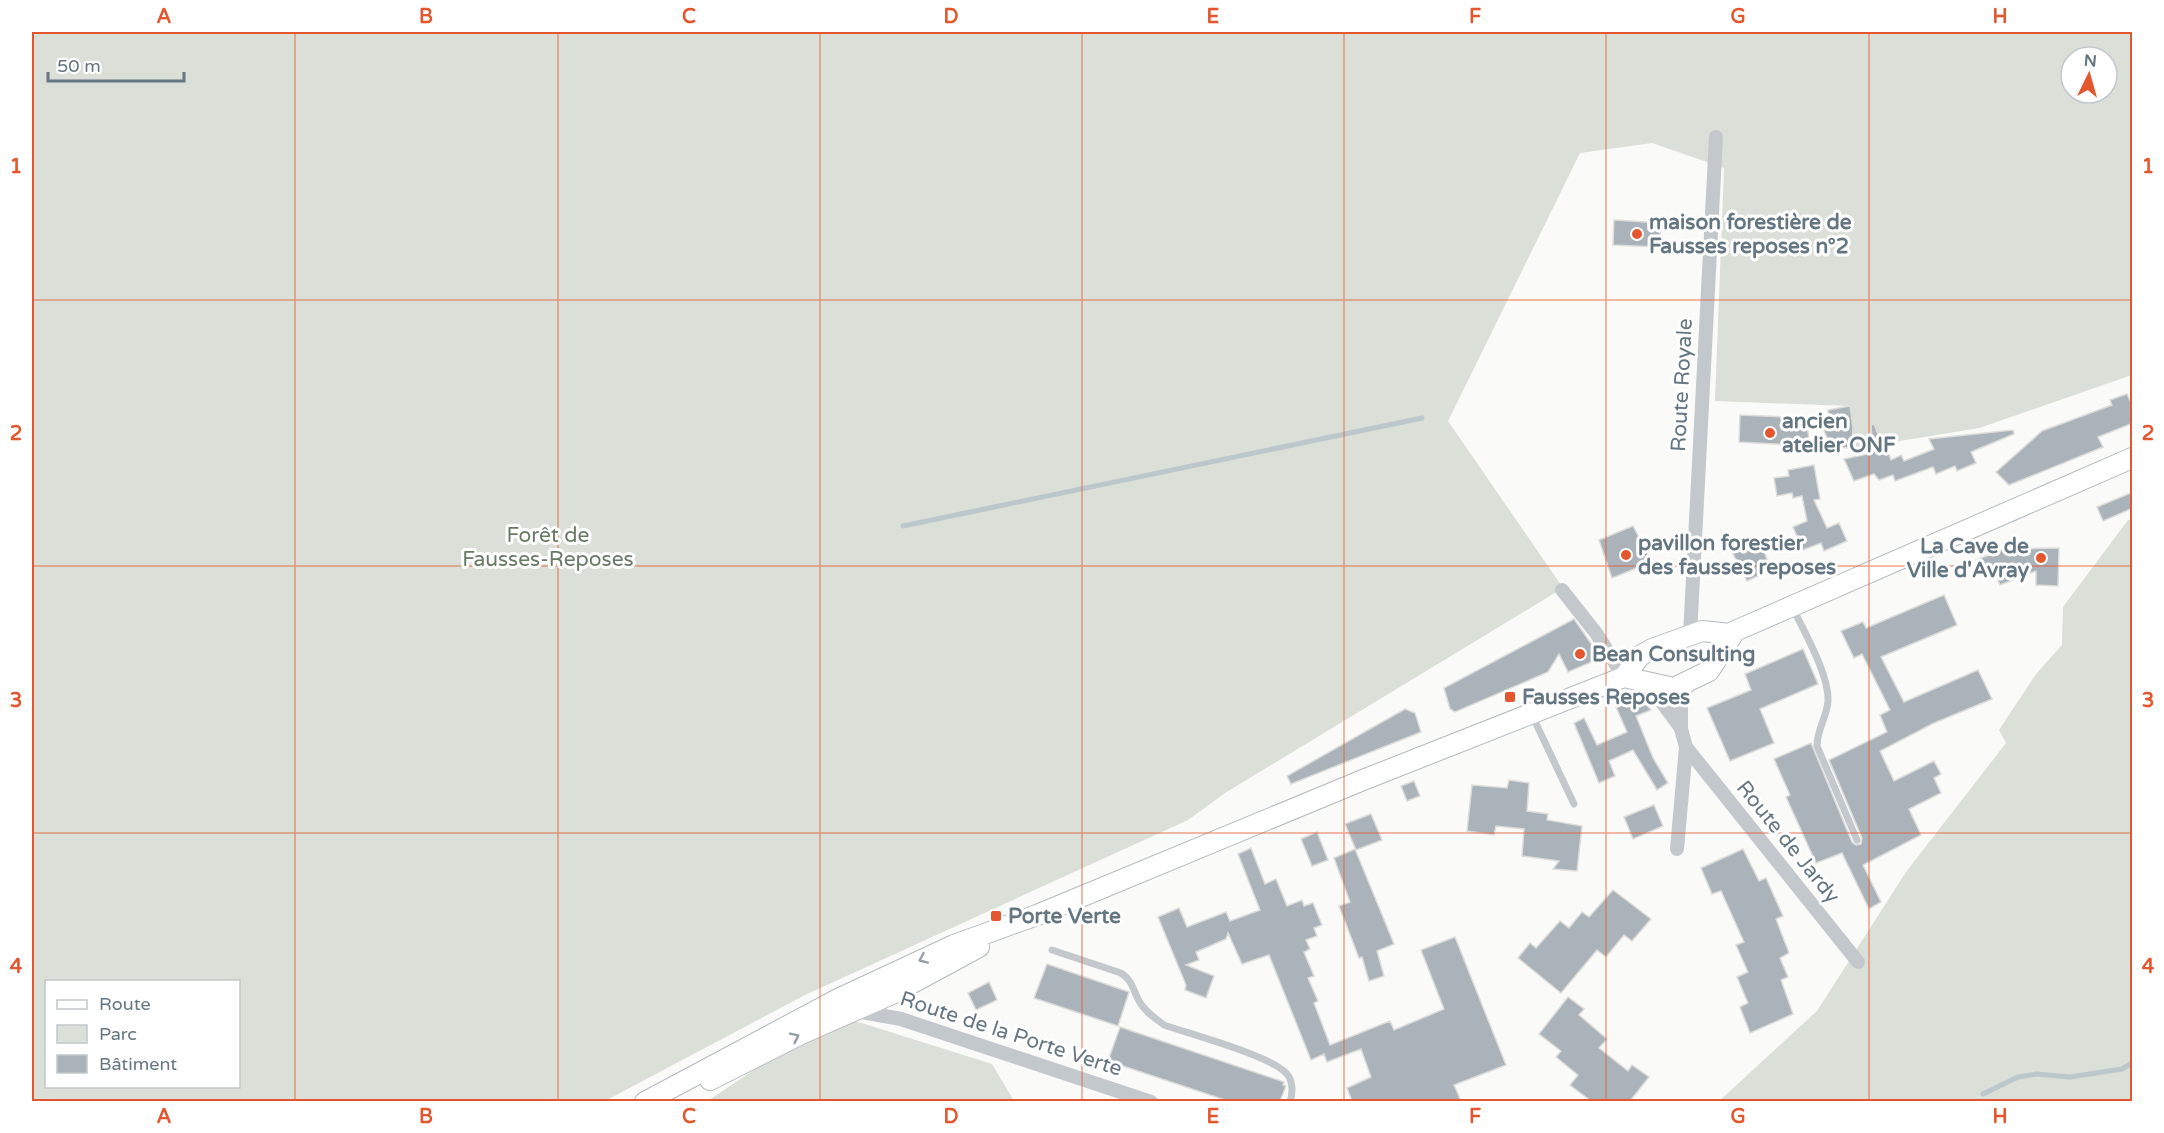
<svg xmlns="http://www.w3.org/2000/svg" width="2164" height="1133" viewBox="0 0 2164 1133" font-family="'Varela Round',sans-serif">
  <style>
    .green { fill: #dadfd7; fill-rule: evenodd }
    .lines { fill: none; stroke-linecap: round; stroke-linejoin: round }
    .stream { stroke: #bbc7cb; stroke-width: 5 }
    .building { fill: #aab3b9; stroke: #dcdcda; stroke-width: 1.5 }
    .secondary-casing { stroke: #b3babf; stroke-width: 22 }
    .service { stroke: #c3c8cc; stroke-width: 7 }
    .minor { stroke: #c3c8cc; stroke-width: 14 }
    .secondary { stroke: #fff; stroke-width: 20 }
    .oneway { stroke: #939fa8 }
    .grid { fill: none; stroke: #e4572e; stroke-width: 1.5; stroke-opacity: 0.55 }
    .poi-dot { fill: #e4572e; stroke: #fff; stroke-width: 2 }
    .labels { text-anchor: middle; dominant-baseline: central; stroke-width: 6; stroke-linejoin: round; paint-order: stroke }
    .poi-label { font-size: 21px; font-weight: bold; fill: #657683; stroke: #fff; text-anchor: start }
    .street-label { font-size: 21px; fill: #657683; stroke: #fff }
    .park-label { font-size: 21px; fill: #687a64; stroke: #fff }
    .neatline { fill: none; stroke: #e4572e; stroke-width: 2 }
    .grid-label { font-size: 20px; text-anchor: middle; font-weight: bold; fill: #e4572e }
  </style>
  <rect width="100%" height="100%" fill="#fafaf8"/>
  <g class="green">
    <path d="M32,32h2100v343l-153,53 -128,21 2,-22 -4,-21 -134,-5 9,-233 -72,-25 -72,10 -132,268 115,167 -338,205 -37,27 -383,175 -200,106h-573zM2071,57h36v36h-36zM46,982h192v104h-192z"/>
    <path d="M2128,520h4v581l-414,1 99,-91 89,-139 100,-129 -7,-13 37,-56 26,-29 1,-38z"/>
    <path d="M836,1015l156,49 22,37 -308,1z"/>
  </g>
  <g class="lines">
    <g class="stream">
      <path d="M903,526l519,-108"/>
      <path d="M1983,1094l35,-17 19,-3 33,3 52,-8 10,-6"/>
    </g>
  </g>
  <g class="building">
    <path d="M1614,220l47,3 -2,24 -46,-2z"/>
    <path d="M2127,394l6,13v16l-35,14 5,10 -94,38 -13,-13 46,-41 70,-26 -2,-5z"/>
    <path d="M1850,406l3,21 -1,21 -21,-1 -12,-28 10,1 -1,-10z"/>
    <path d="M1740,415l66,3 4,28 -71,-4z"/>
    <path d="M1874,424l12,31 3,-1 2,6 10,-5 3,6 30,-12 -5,-10 84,-9 1,4 -43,18 5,11 -19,8 -2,-5 -19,8 -3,-7 -38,14 -2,-6 -14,5 -5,-6 -20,7 -10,-22 29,-6 -2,-28z"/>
    <path d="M1814,465l6,34 -6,1 13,28 12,-5 8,18 -23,10 -3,-8 -18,7 -10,-23 14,-6 -5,-25 -9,2 -1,-5 -15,3 -3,-18 15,-2 -1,-6z"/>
    <path d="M2133,492v16l-30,13 -6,-14z"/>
    <path d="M1633,526l19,36 -40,16 -13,-38z"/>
    <path d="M1759,538l12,32 -24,11 -16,-31z"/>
    <path d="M2012,546l2,3 45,-1 -1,38 -22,-1v-14l-36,14 -6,-14 -11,4 -7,-15z"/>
    <path d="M1944,595l13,30 -76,32 23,45 74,-32 14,29 -58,24 -54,28 14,30 40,-20 7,13 -7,4 7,15 -32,16 12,26 -58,30 18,37 -12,7 -27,-56 -26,10 -30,-66 4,-2 -16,-36 37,-16 41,99 4,3 5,-1 1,-6 -33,-78 58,-28 -7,-17 10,-5 -28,-56 -8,4 -13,-27 22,-9 3,6z"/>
    <path d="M1574,619l27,39 -33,14 -9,-18 -11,18 -93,40 -5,-3 -6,-21z"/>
    <path d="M1803,649l15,35 -58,25 14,34 -44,18 -23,-53 44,-18 -6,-16z"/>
    <path d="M1634,691l3,1 14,18 -15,6 17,42 15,25 -11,7 -24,-40 -24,11 6,15 -16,7 -25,-60 10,-5 13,27 30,-13 -14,-32z"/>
    <path d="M1405,709l10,4 6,19 -130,52 -4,-8z"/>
    <path d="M1509,780l20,3 -2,28 21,3 -1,6 35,6 -5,45 -24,-2 6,-8 -37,-5 2,-27 -28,-3 -2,9 -27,-4 5,-46 35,3z"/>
    <path d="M1414,781l6,15 -13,5 -6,-15z"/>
    <path d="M1654,805l9,21 -30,13 -9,-22z"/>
    <path d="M1371,814l11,26 -26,10 -11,-26z"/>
    <path d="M1317,832l11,28 -16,6 -11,-27z"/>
    <path d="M1251,848l14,36 11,-5 11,27 15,-6 2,6 9,-3 9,22 -8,3 3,8 -11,4 4,9 -6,3 10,24 -6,2 10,23 -4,2 16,42 60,-24 4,9 50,-21 -23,-59 34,-13 51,128 -52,20 7,16h-109l-5,-13 24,-11 -10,-28 -34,13 -3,-8 -13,6 -42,-105 -27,9 -14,-31 -2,6 -30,13 3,8 -13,5 28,11 -8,22 -21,-8 1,-5 -28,-68 21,-9 8,19 39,-15 4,9 30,-11 -22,-56z"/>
    <path d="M1355,849l39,95 -17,7 7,25 -15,5 -7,-24 -3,1 -20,-52 11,-4 -16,-44z"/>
    <path d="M1743,849l16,32 7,-3 17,38 -7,3 13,34 -9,5 8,19 -7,3 12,34 -43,19 -10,-26 8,-4 -11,-26 11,-5 -12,-27 8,-3 -23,-51 -9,3 -11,-26z"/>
    <path d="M1613,890l38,29 -19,22 -8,-6 -18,22 -9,-7 -36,43 -43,-35 12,-15 6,5 24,-27 9,7 13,-16 7,5z"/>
    <path d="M1047,964l82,28 -11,34 -84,-28z"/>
    <path d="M989,982l8,18 -21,10 -8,-17z"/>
    <path d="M1568,997l16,12 -5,6 28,24 -8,9 29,23 4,-6 17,12 -19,24h-39l-21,-16 8,-10 -22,-18 5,-6 -22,-17z"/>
    <path d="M1120,1027l164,55 -1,3 3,1 -6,15h-52l-120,-40z"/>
  </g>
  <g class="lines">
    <defs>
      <g id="secondary">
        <path d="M1624,677l16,-21 12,-7 50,-18 29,3"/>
        <path d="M710,1080l91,-46 91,-40 87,-47"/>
        <path d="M645,1102l193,-103 116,-54 83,-30 326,-135 261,-103 50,11 35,-17 26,-40 397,-173"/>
      </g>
    </defs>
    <use href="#secondary" class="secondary-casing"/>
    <g class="service">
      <path d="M1793,608c11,24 36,66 35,93 -1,16 -11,28 -11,45l40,94"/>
      <path d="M1532,715l42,89"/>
      <path d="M1052,950l69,23c12,8 12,17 18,28 6,11 16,17 25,24 26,9 108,31 123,49 6,7 6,19 3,28"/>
    </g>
    <g class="minor">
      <path d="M1562,590l34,43 28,44"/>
      <path d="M1690,635l26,-498"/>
      <path d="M1647,682l34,46"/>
      <path d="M1686,747l172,215"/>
      <path d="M1677,849l9,-102 -5,-18v-31l10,-17"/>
      <path d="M856,1011l45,8 250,83"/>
    </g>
    <use href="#secondary" class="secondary"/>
  </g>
  <defs><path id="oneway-chevron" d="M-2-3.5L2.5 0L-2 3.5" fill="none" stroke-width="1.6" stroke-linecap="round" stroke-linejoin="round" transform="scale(1.5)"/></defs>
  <g class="oneway">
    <use href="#oneway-chevron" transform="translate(923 959) rotate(156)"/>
    <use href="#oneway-chevron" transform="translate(795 1037) rotate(-26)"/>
  </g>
  <path class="grid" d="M295,32v1070M558,32v1070M820,32v1070M1082,32v1070M1344,32v1070M1606,32v1070M1869,32v1070M32,300h2100M32,566h2100M32,833h2100"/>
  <g class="poi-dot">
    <circle cx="1637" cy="234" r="6"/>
    <circle cx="1770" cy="433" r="6"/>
    <circle cx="1626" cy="555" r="6"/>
    <circle cx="2041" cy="558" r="6"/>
    <circle cx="1580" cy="654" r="6"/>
    <rect x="1504" y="691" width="12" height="12" rx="3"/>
    <rect x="990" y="910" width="12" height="12" rx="3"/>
  </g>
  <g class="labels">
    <g class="poi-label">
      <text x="1649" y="222">maison forestière de<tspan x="1649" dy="24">Fausses reposes n°2</tspan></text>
      <text x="1782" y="421">ancien<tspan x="1782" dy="24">atelier ONF</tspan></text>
      <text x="1638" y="543">pavillon forestier<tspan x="1638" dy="24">des fausses reposes</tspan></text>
      <text x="2029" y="546" text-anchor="end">La Cave de<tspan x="2029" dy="24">Ville d'Avray</tspan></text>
      <text x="1592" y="654">Bean Consulting</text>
      <text x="1522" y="697">Fausses Reposes</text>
      <text x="1008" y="916">Porte Verte</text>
    </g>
    <g class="street-label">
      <text transform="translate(1682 385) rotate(-87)">Route Royale</text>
      <text transform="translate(1788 842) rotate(51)">Route de Jardy</text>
      <text transform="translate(1011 1034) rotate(18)">Route de la Porte Verte</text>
    </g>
    <g class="park-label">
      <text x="548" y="535">Forêt de<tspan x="548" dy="24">Fausses-Reposes</tspan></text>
    </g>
  </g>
  <rect width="2164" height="1133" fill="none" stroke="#ffffff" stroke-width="66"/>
  <rect x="45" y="980" width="195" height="108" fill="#ffffff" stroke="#c1c8cd" stroke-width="1.5"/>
  <rect x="57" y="1000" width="30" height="9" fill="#ffffff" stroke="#c1c8cd" stroke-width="1.5"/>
  <text x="99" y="1010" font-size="18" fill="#657683">Route</text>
  <rect x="57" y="1025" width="30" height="18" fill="#dadfd7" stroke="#c1c8cd" stroke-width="1.5"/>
  <text x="99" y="1040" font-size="18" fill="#657683">Parc</text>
  <rect x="57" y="1055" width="30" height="18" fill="#aab3b9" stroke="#c1c8cd" stroke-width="1.5"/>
  <text x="99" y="1070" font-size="18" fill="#657683">Bâtiment</text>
  <g transform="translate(2089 75) rotate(5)"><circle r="28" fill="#ffffff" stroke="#c1c8cd" stroke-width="1.5"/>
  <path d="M0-4.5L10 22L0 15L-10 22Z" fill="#e4572e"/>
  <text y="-9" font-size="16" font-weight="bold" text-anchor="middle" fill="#657683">N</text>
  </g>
  <path d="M48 72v9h136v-9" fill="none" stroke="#657683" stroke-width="3"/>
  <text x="57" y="72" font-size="18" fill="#657683" stroke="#ffffff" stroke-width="4.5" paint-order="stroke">50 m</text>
  <rect x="33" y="33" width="2098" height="1067" class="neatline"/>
  <g class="grid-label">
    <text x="164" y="23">A</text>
    <text x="426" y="23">B</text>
    <text x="689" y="23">C</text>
    <text x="951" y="23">D</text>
    <text x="1213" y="23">E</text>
    <text x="1475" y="23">F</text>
    <text x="1738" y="23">G</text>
    <text x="2000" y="23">H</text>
    <text x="16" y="173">1</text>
    <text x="2148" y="173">1</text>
    <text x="16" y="440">2</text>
    <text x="2148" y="440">2</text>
    <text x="16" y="707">3</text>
    <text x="2148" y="707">3</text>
    <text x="16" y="973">4</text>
    <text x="2148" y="973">4</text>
    <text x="164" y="1123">A</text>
    <text x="426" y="1123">B</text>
    <text x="689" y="1123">C</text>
    <text x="951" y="1123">D</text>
    <text x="1213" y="1123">E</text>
    <text x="1475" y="1123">F</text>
    <text x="1738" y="1123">G</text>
    <text x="2000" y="1123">H</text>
  </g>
</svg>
